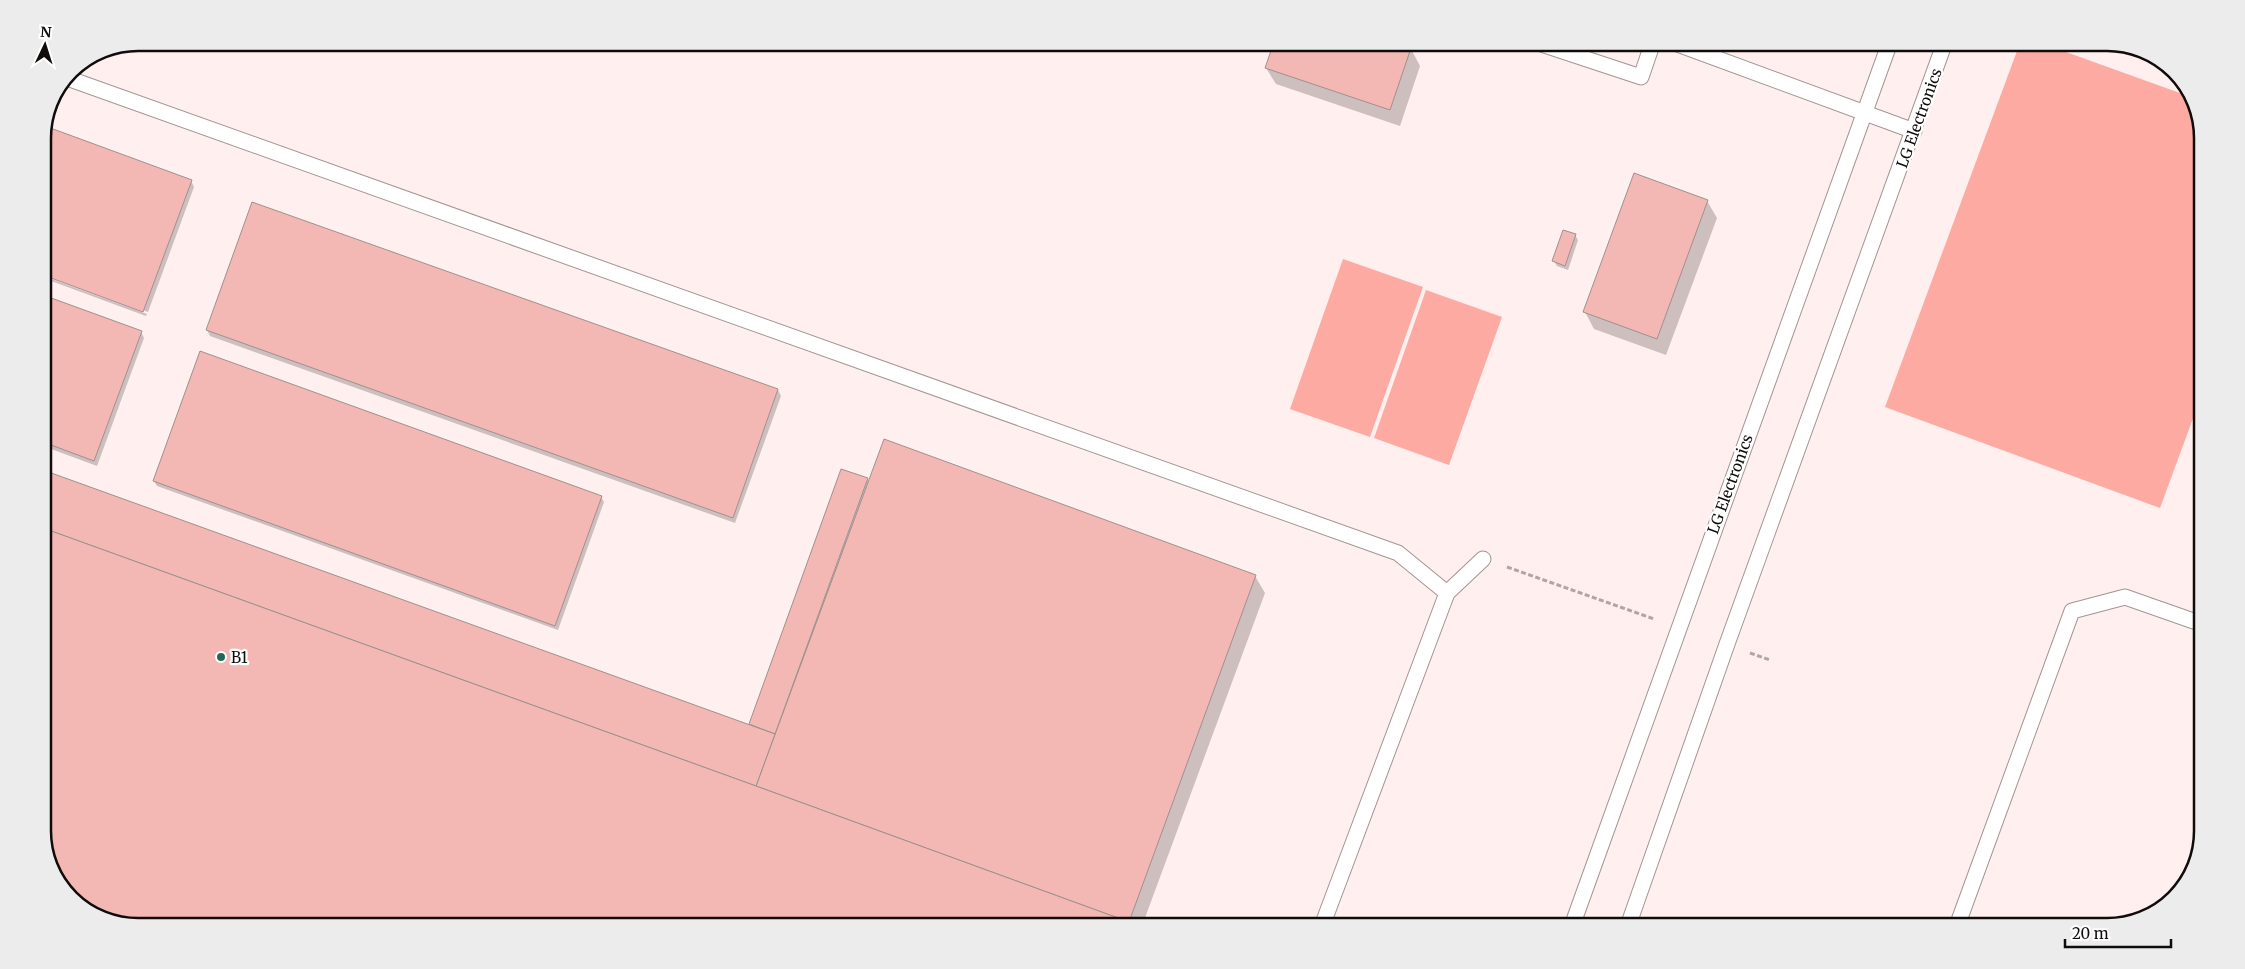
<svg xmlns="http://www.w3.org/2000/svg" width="2245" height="969" viewBox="0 0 2245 969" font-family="Merriweather,serif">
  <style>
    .green { fill: #fdaaa3 }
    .shadow { fill: #0003 }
    .building { fill: #f3b8b3; stroke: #9f908f }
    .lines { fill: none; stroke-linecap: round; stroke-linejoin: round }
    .service-casing { stroke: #a39593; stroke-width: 17 }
    .path { stroke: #b2a6a5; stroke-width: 3; stroke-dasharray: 5 2.5; stroke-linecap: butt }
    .service { stroke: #fff; stroke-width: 15 }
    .poi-dot { fill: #246757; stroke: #fff; stroke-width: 2 }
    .labels { text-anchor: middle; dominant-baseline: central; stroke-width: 4.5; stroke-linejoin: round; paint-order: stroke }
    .street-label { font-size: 15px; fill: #110c0c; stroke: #fff }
    .poi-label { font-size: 15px; fill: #110c0c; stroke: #fff; text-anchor: start }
    .rim { fill: none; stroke: #110c0c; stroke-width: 2.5 }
  </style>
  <rect width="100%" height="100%" fill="#ffefee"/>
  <g class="green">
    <path d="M2020,43h21l150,54 11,35v262l-42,114 -275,-101z"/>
    <path d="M1343,259l80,28 -53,150 -80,-28z"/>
    <path d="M1426,290l76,27 -53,148 -75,-27z"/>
  </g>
  <g class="shadow">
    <path d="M1411,49l9,17 -20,60 -124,-42 -10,-16z"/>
    <path d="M45,127l146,54 3,6 -46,125 -105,-39v-141z"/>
    <path d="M1707,201l10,17 -51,137 -72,-26 -9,-17z"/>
    <path d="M252,203l526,187 3,6 -46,127 -525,-187 -3,-6z"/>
    <path d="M1575,235l3,5 -10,30 -11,-4 -3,-5z"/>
    <path d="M43,276l104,38 -1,2 -103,-38z"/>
    <path d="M43,297l98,35 3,6 -47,128 -54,-20z"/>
    <path d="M43,471l709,256 -2,-3 117,-245 2,4 386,93 10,17 -123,333h-1004l-36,-7 -40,-30 -19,-51z"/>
    <path d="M154,481l447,16 3,5 -46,128 -401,-144z"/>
  </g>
  <g class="building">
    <path d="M1274,42h122l15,6 -21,62 -125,-42z"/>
    <path d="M45,126l147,54 -49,132 -100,-37v-143z"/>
    <path d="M1634,173l74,27 -51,139 -74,-27z"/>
    <path d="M252,202l526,187 -45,129 -527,-188z"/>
    <path d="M1563,230l13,4 -11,32 -13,-5z"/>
    <path d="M43,295l99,36 -48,130 -51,-19z"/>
    <path d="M200,351l402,145 -47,130 -402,-145z"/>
    <path d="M884,439l372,136 -127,347 -373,-136z"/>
    <path d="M841,469l27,9 -93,256 -26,-10z"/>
    <path d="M43,470l732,264 -19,52 -713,-258z"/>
    <path d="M43,528l713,258 373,136 -2,4h-989l-36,-7 -40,-30 -19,-51z"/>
  </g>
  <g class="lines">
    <defs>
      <g id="service">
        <path d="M1535,42l106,35 12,-35"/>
        <path d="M1672,42l242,89"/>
        <path d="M67,78l1331,475 49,40 -125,333"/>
        <path d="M1447,593l36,-34"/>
        <path d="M1572,926l318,-884"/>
        <path d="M1628,926l99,-282 218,-602"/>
        <path d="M1957,926l115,-315 53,-14 77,27"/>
      </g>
    </defs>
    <use href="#service" class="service-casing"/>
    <g class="path">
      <path d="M1507,567l147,52"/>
      <path d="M1750,653l20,7"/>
    </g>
    <use href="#service" class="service"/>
  </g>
  <circle class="poi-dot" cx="221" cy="657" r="5"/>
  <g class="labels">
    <g class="street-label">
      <text transform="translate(1919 118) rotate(-70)">LG Electronics</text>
      <text transform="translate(1730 484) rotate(-70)">LG Electronics</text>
    </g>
    <g class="poi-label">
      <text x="231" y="657">B1</text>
    </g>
  </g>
  <path d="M0 0H2245V969H0ZM138 51H2107A87 87 0 0 1 2194 138V831A87 87 0 0 1 2107 918H138A87 87 0 0 1 51 831V138A87 87 0 0 1 138 51Z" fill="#ececec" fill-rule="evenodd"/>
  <path class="rim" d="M138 51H2107A87 87 0 0 1 2194 138V831A87 87 0 0 1 2107 918H138A87 87 0 0 1 51 831V138A87 87 0 0 1 138 51Z"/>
  <g transform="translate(45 45) rotate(4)" stroke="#ffffff" stroke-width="4" paint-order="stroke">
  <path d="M0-4L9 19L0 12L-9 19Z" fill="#110c0c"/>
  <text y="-8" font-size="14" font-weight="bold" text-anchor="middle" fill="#110c0c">N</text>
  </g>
  <path d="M2065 939v8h106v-8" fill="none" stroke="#110c0c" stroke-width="2.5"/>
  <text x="2072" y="939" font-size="15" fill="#110c0c" stroke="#ffffff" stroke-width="4" paint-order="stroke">20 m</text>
</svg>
